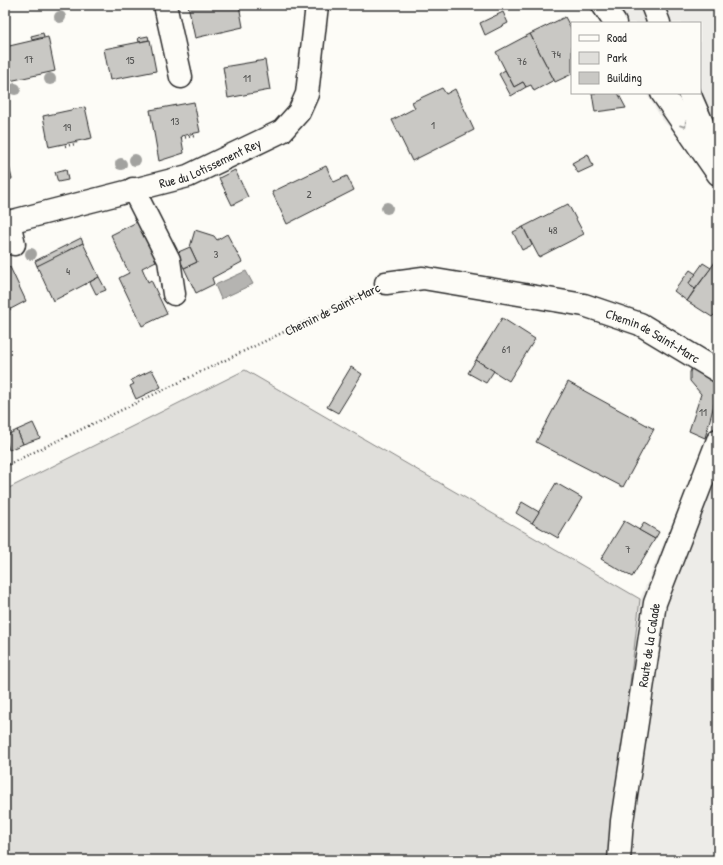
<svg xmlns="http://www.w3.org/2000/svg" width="723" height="865" viewBox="0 0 723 865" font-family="'Patrick Hand',sans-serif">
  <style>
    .built { fill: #edece8 }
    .green { fill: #dfdeda; stroke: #858482 }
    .water { fill: #b5b4b1; stroke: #7e7d7b }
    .building { fill: #c9c8c4; stroke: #2b2b2b }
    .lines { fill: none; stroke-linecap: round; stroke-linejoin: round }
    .minor-casing { stroke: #2b2b2b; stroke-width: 25 }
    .major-casing { stroke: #2b2b2b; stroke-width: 25 }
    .path { stroke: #2b2b2b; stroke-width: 2.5; stroke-dasharray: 1 3; stroke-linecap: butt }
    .minor { stroke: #fdfcf7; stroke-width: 22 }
    .major { stroke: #fdfcf7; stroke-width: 22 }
    .tree { fill: #a2a29f }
    .oneway { stroke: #9e9e9b }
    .labels { text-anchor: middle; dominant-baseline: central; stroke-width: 3; stroke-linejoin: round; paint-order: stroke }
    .number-label { font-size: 11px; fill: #525251 }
    .street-label { font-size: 13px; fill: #2b2b2b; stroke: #fdfcf7 }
  </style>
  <rect width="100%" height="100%" fill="#fdfcf7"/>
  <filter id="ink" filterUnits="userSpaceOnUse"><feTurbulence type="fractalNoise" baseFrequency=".025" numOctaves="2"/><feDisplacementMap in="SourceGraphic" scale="8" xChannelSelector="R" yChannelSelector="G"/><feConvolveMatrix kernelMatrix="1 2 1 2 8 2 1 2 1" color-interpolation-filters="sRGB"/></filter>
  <g filter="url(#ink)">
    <g class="built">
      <path d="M590,5h128v170l-55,-54 -17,-28h54v-70h-98z"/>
      <path d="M718,415v445h-109l31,-261z"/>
    </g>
    <path class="green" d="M245,370l395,229 -31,261h-604v-370z"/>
    <path class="water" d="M246,271l7,13 -32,15 -6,-14z"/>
    <g class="building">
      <path d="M188,5h51l4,22 -48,11z"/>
      <path d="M503,12l5,11 -23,12 -5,-12z"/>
      <path d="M565,17l7,13v44l-17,8 -25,-48z"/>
      <path d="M43,33l1,4 -12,3 -1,-4z"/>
      <path d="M530,34l24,46 -20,11 -3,-6 -5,2 -3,-5 -9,5 -18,-35z"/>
      <path d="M148,36l1,4 -10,2 -1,-4z"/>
      <path d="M48,37l7,34 -50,11v-35z"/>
      <path d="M150,40l6,31 -46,9 -6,-31z"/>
      <path d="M265,60l5,30 -42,8 -5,-31z"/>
      <path d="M505,70l9,17 9,-5 3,5 -15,9 -12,-22z"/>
      <path d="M442,88l4,6 9,-5 19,41 -62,31 -20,-41 23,-12 -3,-6z"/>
      <path d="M592,93h26l8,15 -31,4z"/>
      <path d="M194,102l6,30 -19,4 3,17 -25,8 -9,-51z"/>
      <path d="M85,107l7,31 -43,9 -6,-31z"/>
      <path d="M5,148l7,31 -7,1z"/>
      <path d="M588,154l5,12 -15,7 -6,-10z"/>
      <path d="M326,166l8,16 13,-6 7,14 -67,34 -15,-32z"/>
      <path d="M66,169l2,11 -10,2 -3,-10z"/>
      <path d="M235,170l13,27 -16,8 -13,-27z"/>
      <path d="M568,204l16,30 -45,23 -16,-30z"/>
      <path d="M143,219l19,39 -20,10 6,14 3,-2 16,34 -25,12 -23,-48 10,-5 -18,-38z"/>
      <path d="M523,227l9,18 -10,5 -9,-18z"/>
      <path d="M195,230l19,6 3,4 10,-6 15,28 -30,16 2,6 -18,9 -12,-25 13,-6 -7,-15z"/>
      <path d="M81,238l2,5 -16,8 2,4 -28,14 -2,-4 -2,1 -2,-5z"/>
      <path d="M83,243l16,34 -46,24 -16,-35z"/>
      <path d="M190,247l7,15 -13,6 -8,-15z"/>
      <path d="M718,258v56l-2,-1 -4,4 -25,-16z"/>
      <path d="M703,263l8,5 -16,21 -7,-5z"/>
      <path d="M10,267l16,34 -21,11v-43z"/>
      <path d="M690,270l6,4 -8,10 7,5 -8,12 -13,-10z"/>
      <path d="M99,277l7,13 -10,4 -6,-12z"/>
      <path d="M502,318l33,21 -26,42 -33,-21z"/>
      <path d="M476,360l18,11 -8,12 -18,-10z"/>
      <path d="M694,363l13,8 11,19 -13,48 -16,-7 12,-37 -11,-13v-9z"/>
      <path d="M351,367l11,7 -24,39 -11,-6z"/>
      <path d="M152,370l9,17 -25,12 -6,-13 4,-2 -3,-4z"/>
      <path d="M568,382l86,47 -31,58 -87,-45z"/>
      <path d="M33,423l7,15 -17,6 -6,-14z"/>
      <path d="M17,430l6,14 -14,6 -4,-14z"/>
      <path d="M556,483l26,15 -24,40 -26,-15z"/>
      <path d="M522,502l17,10 -7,11 -16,-10z"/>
      <path d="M624,521l31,18 -23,38 -31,-18z"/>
      <path d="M644,523l15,9 -4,7 -16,-9z"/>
    </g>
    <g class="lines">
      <defs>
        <g id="minor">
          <path d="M165,5l16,72"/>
          <path d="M133,189l36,71 5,34"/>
          <path d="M9,222l5,22"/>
          <path id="s1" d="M5,223l183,-47 94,-45 17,-19 8,-18 10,-89"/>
          <path id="s2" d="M386,283l37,-5 161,27 56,19 78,47"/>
          <path id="s3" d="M619,860l3,-39 33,-218 63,-163"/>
        </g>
        <g id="major">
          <path d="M603,5l12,18"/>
          <path d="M652,5l7,18"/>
          <path d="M662,93l56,81"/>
          <path d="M689,93l26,60"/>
        </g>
      </defs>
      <use href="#minor" class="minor-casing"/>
      <use href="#major" class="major-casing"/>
      <g class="path">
        <path d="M181,138l14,-2"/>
        <path d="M65,146l11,-2v-3"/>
        <path d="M5,182l4,-1"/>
        <path d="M5,466l360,-173"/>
      </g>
      <use href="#minor" class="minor"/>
      <use href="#major" class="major"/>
    </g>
    <g class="tree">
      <circle cx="60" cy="17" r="6"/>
      <circle cx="50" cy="79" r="6"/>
      <circle cx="15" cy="89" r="6"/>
      <circle cx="135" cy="160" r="6"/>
      <circle cx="121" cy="164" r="6"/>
      <circle cx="387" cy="208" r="6"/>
      <circle cx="31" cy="254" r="6"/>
    </g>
    <defs><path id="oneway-chevron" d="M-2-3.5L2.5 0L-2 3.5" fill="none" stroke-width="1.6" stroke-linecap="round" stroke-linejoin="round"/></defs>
    <use class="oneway" href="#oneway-chevron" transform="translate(684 125) rotate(55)"/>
  </g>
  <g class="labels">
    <g class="number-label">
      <text x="556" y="54">74</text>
      <text x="29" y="59">17</text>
      <text x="130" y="60">15</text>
      <text x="522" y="61">76</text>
      <text x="247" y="78">11</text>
      <text x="175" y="121">13</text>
      <text x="433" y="125">1</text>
      <text x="67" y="127">19</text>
      <text x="309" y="194">2</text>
      <text x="553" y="230">48</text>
      <text x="216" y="254">3</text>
      <text x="68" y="271">4</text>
      <text x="506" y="349">61</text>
      <text x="703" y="412">11</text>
      <text x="628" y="549">7</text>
    </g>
    <g class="street-label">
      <text stroke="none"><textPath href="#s1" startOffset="214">Rue du Lotissement Rey</textPath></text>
      <text transform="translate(332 309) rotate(-26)">Chemin de Saint-Marc</text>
      <text stroke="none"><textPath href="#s2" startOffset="276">Chemin de Saint-Marc</textPath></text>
      <text stroke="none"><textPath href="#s3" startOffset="217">Route de la Calade</textPath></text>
    </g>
  </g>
  <rect width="723" height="865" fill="none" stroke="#fdfcf7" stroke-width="20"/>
  <rect x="10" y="10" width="703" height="845" fill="none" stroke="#2b2b2b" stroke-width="1.5" filter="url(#ink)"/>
  <rect x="571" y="22" width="130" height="72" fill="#fdfcf7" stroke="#a9a8a5"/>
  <rect x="579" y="35" width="20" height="6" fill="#fdfcf7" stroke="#a9a8a5"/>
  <text x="607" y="42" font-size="12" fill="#2b2b2b">Road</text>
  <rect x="579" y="52" width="20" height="12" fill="#dfdeda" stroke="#a9a8a5"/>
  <text x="607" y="62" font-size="12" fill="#2b2b2b">Park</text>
  <rect x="579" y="72" width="20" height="12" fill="#c9c8c4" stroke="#a9a8a5"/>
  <text x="607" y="82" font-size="12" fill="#2b2b2b">Building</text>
</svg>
